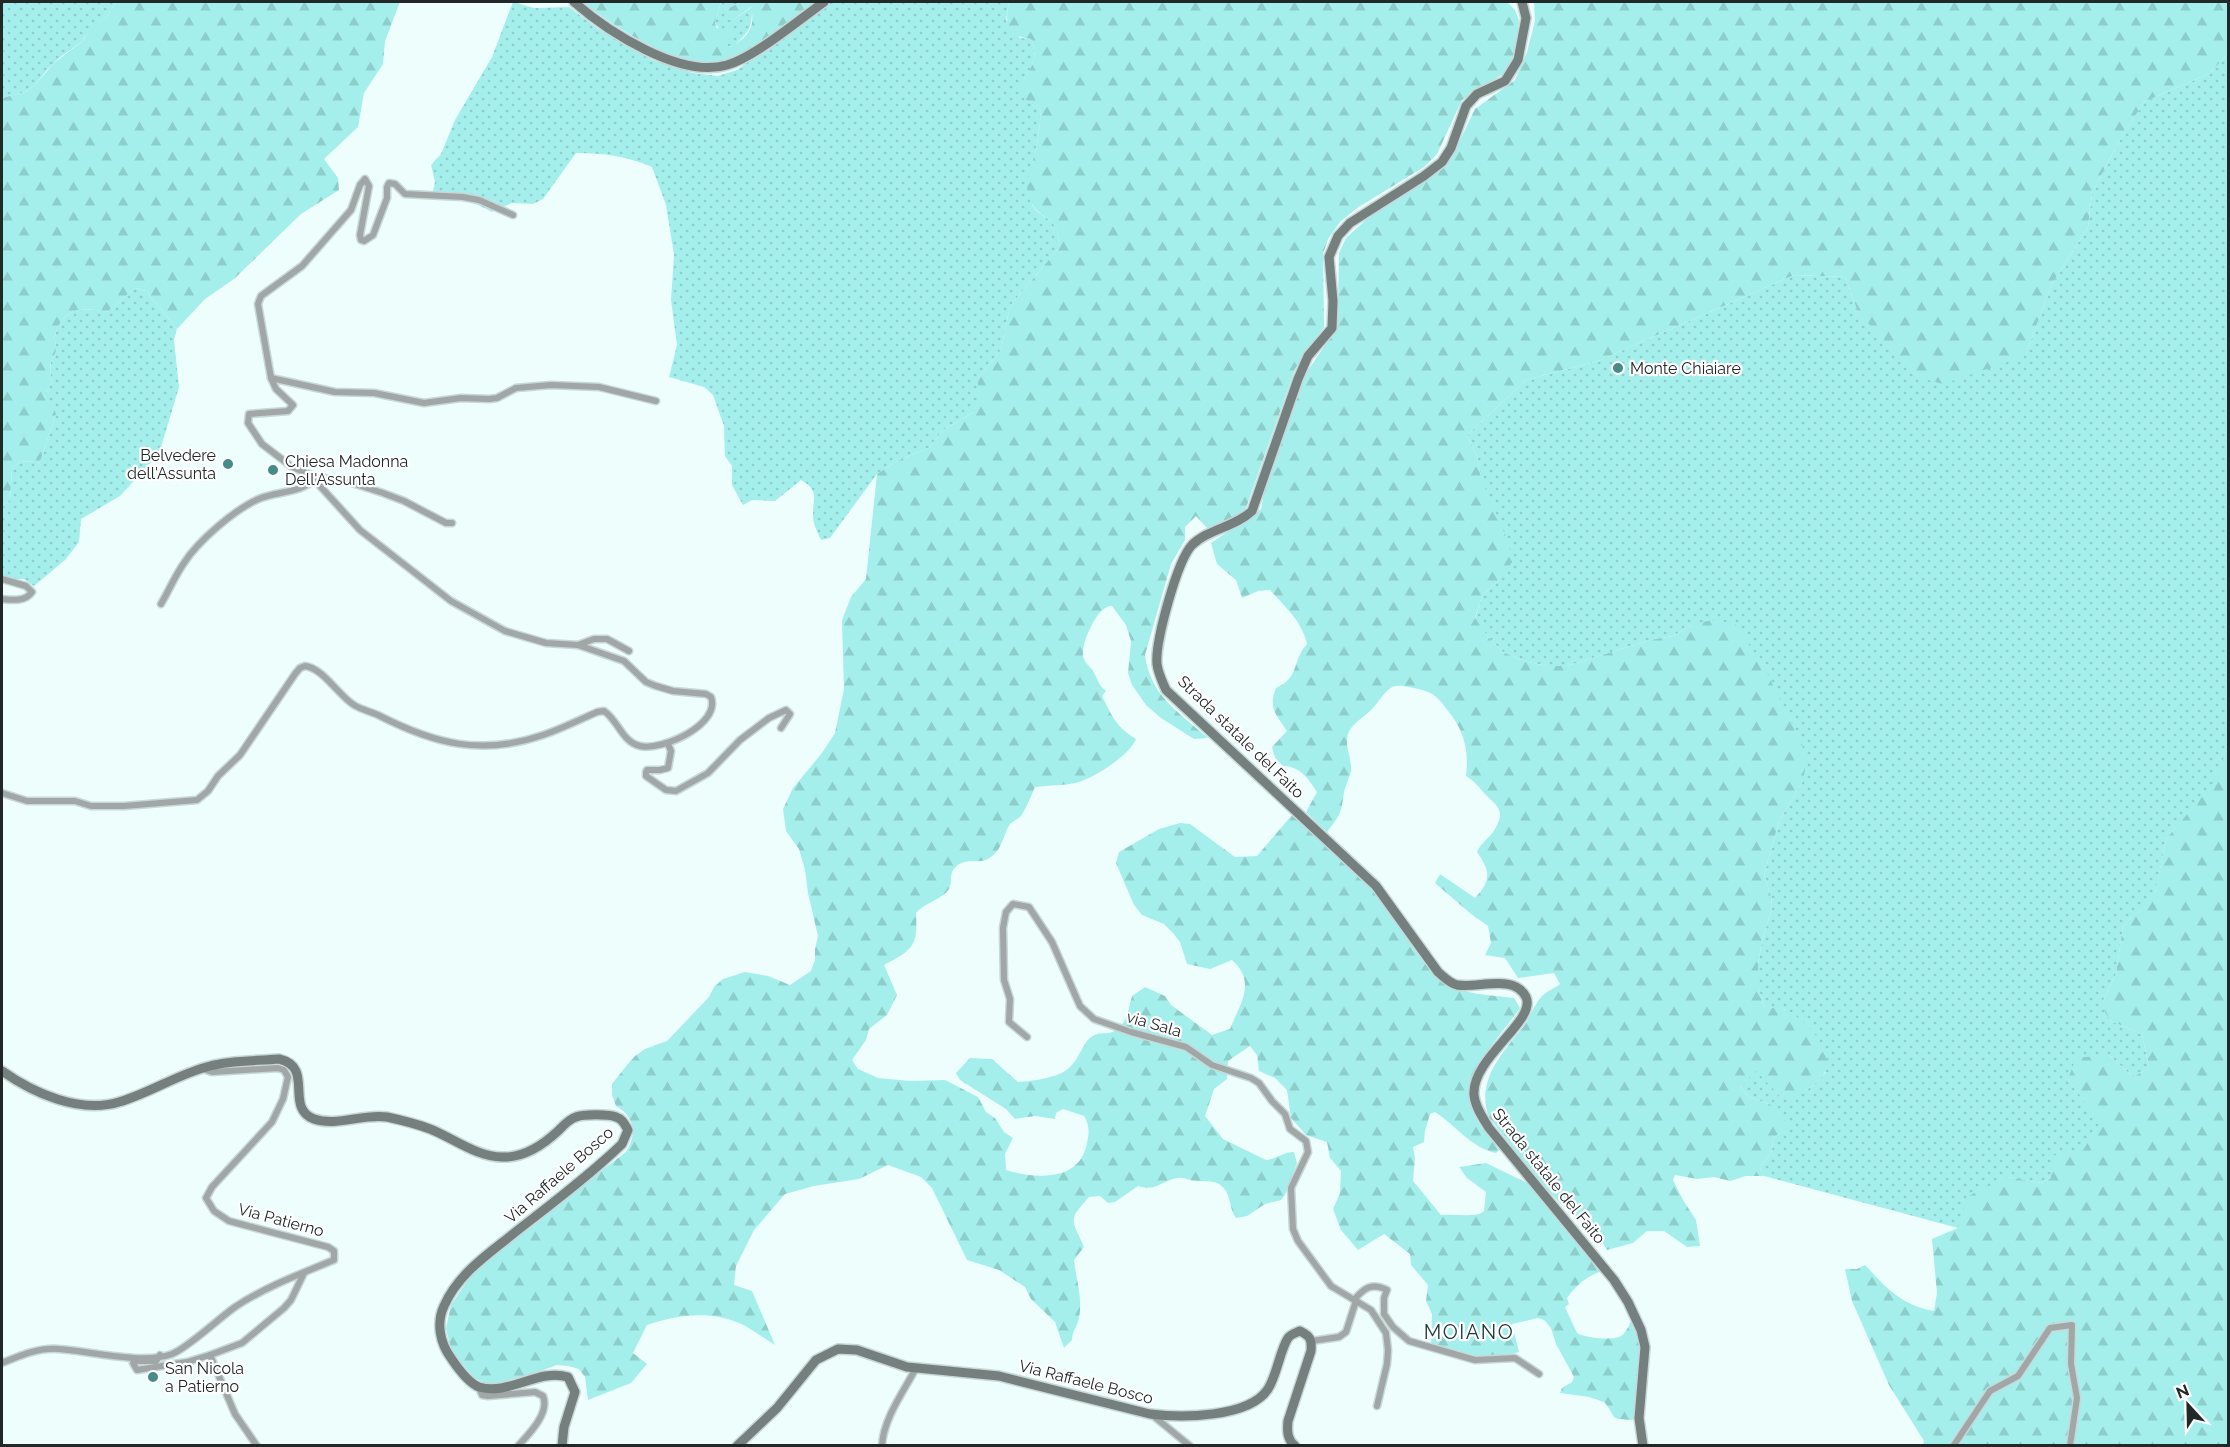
<svg xmlns="http://www.w3.org/2000/svg" width="2230" height="1447" viewBox="0 0 2230 1447" font-family="Raleway,sans-serif">
  <style>
    .grass { fill: url(#grass-dots) }
    .forest { fill: url(#forest-firs) }
    .lines { fill: none; stroke-linecap: round; stroke-linejoin: round }
    .street-casing { stroke: #c8d7d7; stroke-width: 9 }
    .secondary-casing { stroke: #c8d7d7; stroke-width: 12 }
    .street { stroke: #a0a7a6; stroke-width: 6 }
    .secondary { stroke: #757f7e; stroke-width: 9 }
    .poi-dot { fill: #458c89; stroke: #fff; stroke-width: 2 }
    .labels { text-anchor: middle; dominant-baseline: central; stroke-width: 4.5; stroke-linejoin: round; paint-order: stroke }
    .poi-label { font-size: 16px; fill: #222828; stroke: #fff; text-anchor: start }
    .street-label { font-size: 16px; fill: #222828; stroke: #fff }
    .quarter-label { font-size: 20px; letter-spacing: 1.5px; fill: #1b3d3c; stroke: #fff }
  </style>
  <defs>
    <pattern id="grass-dots" width="8" height="8" patternUnits="userSpaceOnUse" patternTransform="scale(1.5)"><rect width="8" height="8" fill="#a4efec"/><path d="M2 2h.1M6 6h.1" fill="none" stroke="#8dcdca" stroke-width="1.8" stroke-linecap="round"/></pattern>
    <pattern id="forest-firs" width="22" height="20" patternUnits="userSpaceOnUse" patternTransform="scale(1.5)"><rect width="22" height="20" fill="#a4efec"/><path d="M5 1l3.5 6h-7zM16 11l3.5 6h-7z" fill="#8dcdca"/></pattern>
  </defs>
  <rect width="100%" height="100%" fill="#edfefd"/>
  <g class="grass">
    <path d="M2,2h114l-9,14 -22,20 -2,5 -24,17 -13,13 -11,14 -10,7 -23,6z"/>
    <path d="M513,2l21,6 35,-1 29,22 54,31 41,13 25,3 19,-6 93,-68h179l-3,18 14,18 11,1c12,30 -12,32 -9,57l19,15c-1,11 -2,22 -4,33 -3,20 -12,33 -7,55 6,24 32,12 28,50l-48,57 -9,44 -23,29v23l-4,10 -31,18 -14,18 -32,13 -20,13 -47,64 -9,2c-3,-7 -8,-16 -8,-23 -1,-19 8,-25 -12,-37l-26,21 -23,-1 -9,5 -11,-20v-19l-7,-10 -1,-30 -11,-31 -9,-8 -35,-10 8,-32 -6,-45 3,-45 -8,-50 -14,-38c-25,-11 -49,-14 -76,-14l-33,46 -10,5 -21,-1 -20,9c-31,-18 -52,-13 -86,-15l2,-7 25,1 2,-9 -4,-17 10,-11 14,-34 37,-63z"/>
    <path d="M721,2h20l-14,7 6,11 19,-13c0,22 -3,24 -18,39l-7,1 1,-6 -13,-18z"/>
    <path d="M2228,54v694l-14,36 -48,55 -11,55 -32,32 -7,48 -13,27 8,20 31,13 7,34 -16,9 -24,-22 -41,24 33,44 -18,27 -32,28 -10,5 -32,-6 -51,51 -194,-52 -4,-8 12,-17 1,-12 4,-4 11,-4 -16,-26 -21,-7 -11,-11 16,-17 25,27c20,-2 32,-9 45,-25l-41,-63 -20,-1 -7,-21v-23l4,-23 10,-33 -1,-12 -7,-21 15,-54 24,-40 -111,-156 -19,11 -23,4 -83,26h-21l-22,-5 -21,-9 -15,-15 -13,-18 7,-23 17,-16 -22,-124 -10,-21 59,-55 72,-19 196,-86 51,2 13,35 167,44 27,-72 36,-57 4,-34 26,-50 26,-41 66,-29z"/>
    <path d="M135,288l11,3 31,38 -3,11 5,47 -20,67 -39,42 -39,23 -2,23 -14,18 -31,26 -10,-7 -22,1v-74l8,-6 2,-32 9,-6 13,-1 4,3 3,-5 15,-45 -12,-18 8,-14c-2,-8 -3,-15 0,-23 1,-3 4,-6 4,-9 1,-4 -2,-9 -1,-14 7,-28 27,-30 52,-24z"/>
  </g>
  <g class="forest">
    <path d="M116,2h284l-15,39 -2,23 -19,29 -6,34 -34,32 14,19 1,12 -38,24 -67,65 -29,20 -28,30 -31,-38 -11,-3 -28,24c-25,-6 -45,-4 -52,24 -1,5 2,10 1,14 0,3 -3,6 -4,9 -3,8 -2,14 0,23l-8,14 9,8 3,10 -15,45 -3,5 -5,-3 -12,1 -9,6 -2,32 -8,6v-408l23,-6 10,-7 19,-22 29,-22 5,-10 19,-15z"/>
    <path d="M582,2h139l-6,21 2,5 16,3 -5,10v6c9,-1 23,-14 24,-24 1,-5 0,-11 -1,-16l-18,13h-6l-2,-6 2,-5 14,-7h74c-25,17 -61,49 -88,58 -44,14 -111,-33 -145,-58z"/>
    <path d="M1009,2h498l8,8 4,10 -3,29 -10,23 -44,28 -25,54 -13,13 -67,41 -17,14 -12,17 -5,15 1,73 -29,42 -49,139 -4,5 -34,16 -12,-13 -11,11v13l-14,24 -26,91c5,41 35,58 63,83l-14,1 -33,-21 -15,-13 -14,-20 -4,-12 3,-32 -5,-16 -14,-19c-14,-1 -28,32 -29,45 -1,10 5,13 10,20 5,8 5,14 13,20l-4,5c10,20 14,31 34,43 -6,16 -41,38 -57,43 -14,4 -30,3 -44,5 -4,9 -8,20 -14,29 -3,3 -8,5 -11,8 -8,13 -7,26 -22,35 -10,5 -21,-1 -30,6 -10,6 -5,16 -9,24 -7,11 -24,13 -33,24 2,33 -3,37 -32,52l13,30 -10,20 -18,14 -3,11 -14,20 6,9 20,9 32,3 35,-1 33,17 8,15 9,6 9,14 9,6 -8,16 1,16c30,9 74,12 81,-27 2,-9 3,-18 -3,-27l-21,-7 -7,4 -1,6 -20,-3 -20,3 -9,-10 -46,-29 -4,-7 14,-15 22,1 26,23c15,-1 41,-4 52,-15 9,-8 12,-23 21,-30 7,-5 10,-3 18,-4 17,-4 19,-22 23,-37l13,-9 20,9 6,9 41,30 18,-6c10,-25 27,-47 2,-69l-22,9 -23,-5 -7,-22 -7,-9 -9,-9 -22,-9 -8,-10 -18,-42 3,-11 40,-23 21,-6 10,1 45,33 22,-1 35,-41c30,27 66,53 91,85 16,22 38,66 60,81 20,14 47,14 71,17l6,10c-18,27 -58,64 -49,98 5,17 18,30 28,44l-3,3c-23,-4 -41,-28 -61,-41l-5,2 -5,17 -1,11 -11,5 2,11 -2,23 28,34c13,-1 36,3 43,-4l2,-19 -19,-14 -8,-11 27,-4 41,20 75,88c-16,6 -25,13 -35,27l2,6 -4,3 12,26c9,5 36,8 44,3 5,-3 8,-11 11,-17l8,24 1,19 -8,58c-26,-1 -15,-2 -29,-18l-15,-5 -29,-4 2,-5 10,-6 2,-5 -18,-33 -5,-16 -7,-8 -6,-2 -26,6 7,28 -31,9 -57,-15 1,-32 -6,-13 2,-16 -17,-20 -1,-11 -26,-20 -26,16 -17,-20 -8,-21 7,-16 1,-22 -11,-13 -3,-16 -21,-7 -15,-17 -4,-28 -12,-12 -16,-7 -2,-16 -7,-9 -22,15 -1,18 -13,10 -9,27 18,23 43,21c10,-1 18,-8 28,-8l3,11 -12,32 -4,5 -16,4 -18,12 -11,2c-6,-8 -5,-18 -10,-27 -8,-12 -18,-9 -30,-10 -6,0 -12,-4 -18,-3 -18,3 -21,14 -40,8l-23,16 -7,1 -8,-7 -11,1c-22,24 -17,22 -5,50l-10,13c2,19 9,38 5,58 -1,8 -7,13 -7,22l-8,8 -9,-26 -24,-23 -6,-12 -26,-17 -32,-10 -35,-72 -11,-11 -33,-12 -29,14 -45,7 -29,8 -31,36 -18,36 -2,19 18,6 23,54c-12,-7 -24,-17 -36,-22 -30,-13 -63,-8 -92,2l-14,28 14,11 -16,19 -43,17 -3,-23 -6,-8 -11,-3 -11,-1 -22,8 -45,12 -16,-7 -23,-28 -5,-22 5,-23 18,-27 27,-27 130,-99c11,-18 9,-35 -10,-46l-4,-11v-11l15,-19 8,-9 10,-7 22,-8 42,-44 5,-10 9,-8 22,-7 23,4 22,9 21,-14 4,-11v-11l3,-13 -10,-43 -3,-23 -6,-21 -13,-18 -3,-22 10,-21 29,-35 13,-20 9,-44 -2,-69 9,-23 15,-18 11,-105 20,-13 32,-13 14,-18 31,-18 4,-11v-22l23,-29 9,-44 48,-57c4,-37 -22,-26 -30,-54 -4,-18 7,-35 9,-51 2,-11 3,-22 4,-33l-20,-15c-2,-25 22,-27 10,-57 -26,-3 -26,-15 -22,-37z"/>
    <path d="M1534,2h694v52l-18,19 -66,29 -26,41 -26,50 -4,34 -36,57 -27,72 -82,28 -26,-7 -59,-65 -13,-35 -51,-2 -196,86 -72,19 -59,55 10,21 4,22 26,61 6,22 -14,19 -17,16 -7,22 13,19 15,15 21,9 22,5h21l83,-26 23,-4 19,-11 20,-5 23,4 29,43 38,77 4,19 -3,18 -24,40 -15,54 7,21 1,12 -10,33 -4,23v23l7,21c7,0 16,-1 23,3 17,9 45,37 38,59 -5,14 -24,20 -33,31l-12,-4 -25,-26 -16,16 11,11 21,7 18,21 -1,5 -12,4 -4,4 -1,12 -12,17 4,8h-18l-16,5 -16,-4 -17,2 -22,-4 -2,5 10,20 13,20 4,26 -13,1 -23,-16h-17l-14,12 -26,7 -12,-20 -13,-11 -11,-5 -34,-34 -48,-63c-14,-36 14,-65 35,-91 6,-9 10,-21 17,-29 4,-5 14,-9 19,-13l-6,-11 -36,5 -13,-20 -20,-3 6,-12 -3,-17 -17,-12 -36,-31 5,-9 35,24c17,-18 15,-27 2,-46 4,-10 13,-14 18,-23 12,-20 0,-24 -11,-36 -6,-7 -10,-12 -18,-17 3,-22 -1,-42 -14,-60 -16,-21 -17,-24 -43,-29 -9,-1 -14,-3 -21,3 -7,6 -11,15 -18,21 -7,7 -18,12 -22,23 -4,11 4,24 3,36 -1,7 -5,14 -7,22 -3,22 -3,22 -17,40l-21,-20 11,-20c-9,-14 -16,-25 -34,-26l-8,-8 -3,-11 15,-16c-11,-17 -19,-23 -11,-43 24,-10 16,-28 31,-44 -5,-23 -22,-37 -37,-54l-12,1 -16,7 -6,-18 -19,-16 -6,-21 50,-34 4,-22 40,-112 30,-45 3,-22 1,-55 7,-15 22,-20 74,-50 10,-11 23,-48 40,-29 12,-28 8,-31z"/>
    <path d="M2228,748v697h-305l1,-4 -35,-56 -37,-84 -7,-32h12l8,-4c21,23 38,41 69,46l3,-18 -5,-54 26,-11 10,-32 41,-19 32,6 10,-5v-22l32,-6 17,-27 -32,-44 8,-21 33,-3 24,22 16,-9 -7,-34 -31,-13 -6,-9 -2,-11 13,-27 7,-48 32,-33 11,-54 47,-55z"/>
  </g>
  <g class="lines">
    <defs>
      <g id="street">
        <path d="M271,378l64,14 39,1 50,10 37,-5 28,1 8,-1 19,-10 35,-3 48,2 57,14"/>
        <path d="M452,523h-6l-42,-22 -21,-8 -34,-11 -33,-5 -24,-10 -30,-23 -14,-21 1,-9 39,-3 5,-6 -17,-16 -5,-11 -13,-74 3,-8 41,-30 49,-56 9,-25 5,-6 4,7 -9,49 1,5 3,1 9,-6 14,-37v-11l2,-4 6,1 10,10 58,3 16,3 34,15"/>
        <path d="M2,579l24,7 6,6c-7,10 -20,8 -30,7"/>
        <path d="M161,604c8,-14 14,-28 23,-41 14,-22 52,-55 77,-65 18,-7 43,-5 55,-21l4,9 40,44 91,71 54,30 41,12 32,2 16,-6h13l22,12"/>
        <path d="M668,744l3,7 -3,17 -8,2h-13l-1,2v4l20,14 10,1 32,-18 32,-33 29,-22 17,-8 4,4 -9,14"/>
        <path d="M2,793l25,8h48l16,5h33l73,-6 11,-9 10,-15 22,-21 55,-81 5,-6 5,-2c18,2 34,30 49,39 8,5 18,7 26,11 55,28 102,40 163,19 18,-6 36,-15 54,-23l7,-1c14,9 18,31 36,35 23,5 81,-22 71,-49l-5,-3 -33,-3 -17,-5 -10,-4 -22,-21 -46,-16"/>
        <path d="M1027,1037l-18,-15 1,-23 -6,-19 -1,-52 3,-16 7,-8 16,3 23,35 28,64 14,13 37,13 55,15 26,18 39,13 8,5 13,18 13,13 5,15 16,12 2,11 -17,36 2,41 5,12 33,45 40,24 15,23 2,17 -1,14 -10,42"/>
        <path d="M1354,1300c10,-12 18,-18 33,-10l-3,8v16l9,13 16,14 66,19 40,-2 24,16"/>
        <path d="M1312,1341l27,-4 7,-5 9,-28 3,-2"/>
        <path d="M160,1355l-4,6h-21l-2,2 4,7 50,-8 23,-7"/>
        <path d="M2,1363c17,-7 37,-16 57,-14 30,2 84,16 113,5 17,-7 46,-35 63,-47 30,-20 65,-33 99,-47v-9l-6,-4 -99,-26 -15,-10 -8,-13 6,-11 60,-65 11,-23 5,-22 -4,-7 -6,-2 -66,4 -6,-2 -2,-2"/>
        <path d="M479,1387l3,8 6,1 47,-4 8,4c7,17 -14,38 -25,50"/>
        <path d="M1151,1414l39,32"/>
        <path d="M1954,1445l36,-54 28,-15 32,-48 22,-3 -1,39 6,34 -7,48"/>
        <path d="M257,1446l-22,-32 -25,-59 32,-12 42,-35 7,-8 13,-27"/>
        <path d="M882,1446c1,-27 22,-55 34,-78"/>
      </g>
      <g id="secondary">
        <path d="M574,2c34,30 107,77 153,63 28,-8 73,-46 97,-63"/>
        <path d="M1522,2l4,16 -8,42 -13,21 -28,13 -11,12 -15,42 -9,14 -18,14 -74,47 -12,13 -9,21 4,44 -1,27 -24,28 -10,23 -46,132c-17,16 -44,18 -60,34 -15,16 -37,97 -35,119 1,9 5,17 9,26l210,196 62,86c6,5 11,11 19,13 20,4 57,-12 69,12 11,24 -55,61 -52,98 1,12 9,23 15,33l125,152 14,22 13,28 4,17 -6,71 4,28"/>
        <path d="M2,1071c31,22 78,43 117,31 31,-9 59,-28 91,-36 20,-6 48,-5 69,-7 36,8 5,49 35,60 23,8 50,-6 73,-2 14,3 30,7 43,12 23,9 47,28 72,28 22,1 41,-12 56,-26 5,-5 11,-12 18,-14 7,-3 33,-3 40,0 7,2 9,8 12,13l-6,14c-33,32 -72,61 -109,90 -26,21 -55,40 -69,72 -8,17 -4,37 7,52 6,9 18,25 28,29 30,9 59,-19 89,-10l7,15 -11,35 -2,19"/>
        <path d="M737,1446l40,-38 39,-48 22,-11 19,1 50,17 92,9 151,38c31,4 99,4 118,-25 9,-14 12,-39 20,-51 3,-4 7,-5 12,-7 10,5 12,8 11,20l-23,70c-1,10 -1,18 7,25"/>
      </g>
    </defs>
    <use href="#street" class="street-casing"/>
    <use href="#secondary" class="secondary-casing"/>
    <use href="#street" class="street"/>
    <use href="#secondary" class="secondary"/>
  </g>
  <g class="poi-dot">
    <circle cx="1618" cy="368" r="6"/>
    <circle cx="228" cy="464" r="6"/>
    <circle cx="273" cy="470" r="6"/>
    <circle cx="153" cy="1377" r="6"/>
  </g>
  <g class="labels">
    <g class="poi-label">
      <text x="1630" y="368">Monte Chiaiare</text>
      <text x="216" y="455" text-anchor="end">Belvedere<tspan x="216" dy="18">dell'Assunta</tspan></text>
      <text x="285" y="461">Chiesa Madonna<tspan x="285" dy="18">Dell'Assunta</tspan></text>
      <text x="165" y="1368">San Nicola<tspan x="165" dy="18">a Patierno</tspan></text>
    </g>
    <g class="street-label">
      <text transform="translate(1241 737) rotate(44)">Strada statale del Faito</text>
      <text transform="translate(1154 1024) rotate(16)">via Sala</text>
      <text transform="translate(559 1175) rotate(-41)">Via Raffaele Bosco</text>
      <text transform="translate(1549 1176) rotate(51)">Strada statale del Faito</text>
      <text transform="translate(281 1220) rotate(15)">Via Patierno</text>
      <text transform="translate(1086 1382) rotate(14)">Via Raffaele Bosco</text>
    </g>
    <g class="quarter-label">
      <text x="1469" y="1332">MOIANO</text>
    </g>
  </g>
  <rect width="2230" height="1447" fill="none" stroke="#222828" stroke-width="6"/>
  <g transform="translate(2188 1405) rotate(338)" stroke="#ffffff" stroke-width="4.5" paint-order="stroke">
  <path d="M0-4.5L10 22L0 15L-10 22Z" fill="#222828"/>
  <text y="-9" font-size="16" font-weight="bold" text-anchor="middle" fill="#222828">N</text>
  </g>
</svg>
